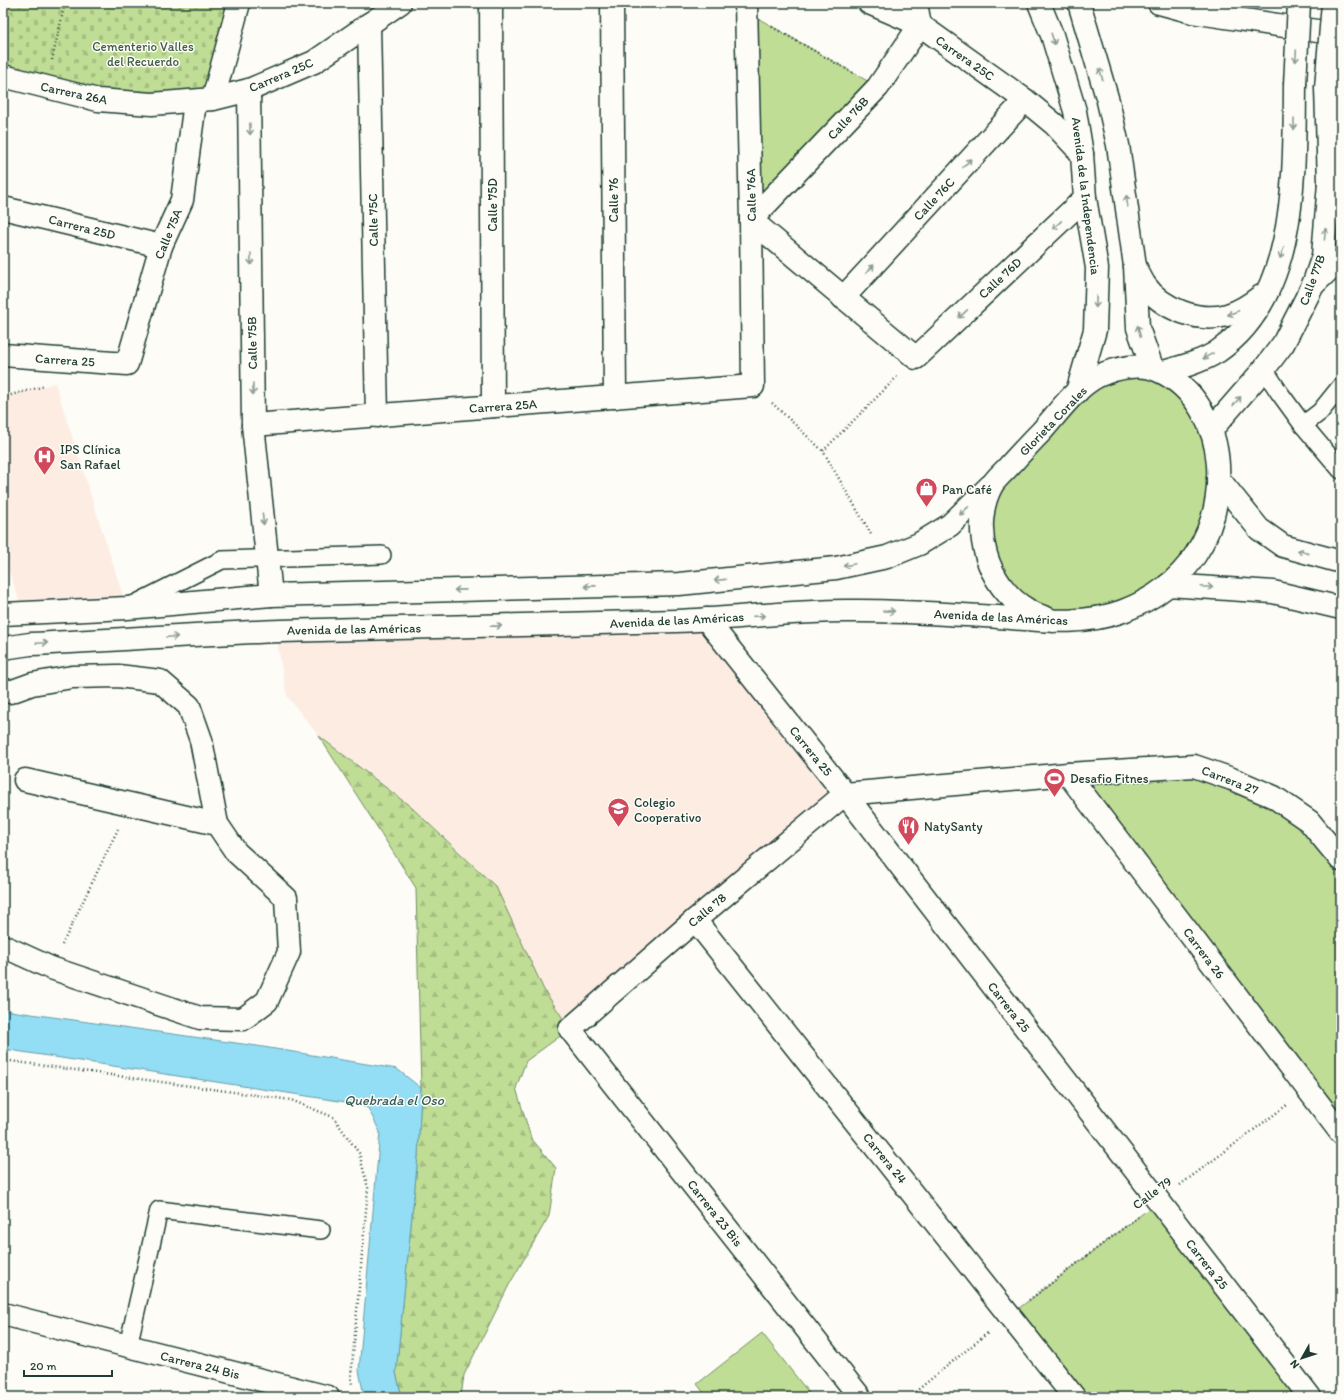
<svg xmlns="http://www.w3.org/2000/svg" width="1344" height="1400" viewBox="0 0 1344 1400" font-family="Itim,sans-serif">
  <style>
    .built { fill: #fdece2 }
    .green { fill: #c0dd95; stroke: #708d64 }
    .forest { fill: url(#forest-firs); stroke: #708d64 }
    .cemetery { fill: url(#cemetery-stones); stroke: #708d64 }
    .water { fill: #94def5; stroke: #659ea8 }
    .lines { fill: none; stroke-linecap: round; stroke-linejoin: round }
    .lane-casing { stroke: #1f3d34; stroke-width: 20 }
    .street-casing { stroke: #1f3d34; stroke-width: 25 }
    .secondary-casing { stroke: #1f3d34; stroke-width: 25 }
    .primary-casing { stroke: #1f3d34; stroke-width: 25 }
    .path { stroke: #1f3d34; stroke-width: 2.5; stroke-dasharray: 1 3; stroke-linecap: butt }
    .lane { stroke: #fdfcf7; stroke-width: 17 }
    .street { stroke: #fdfcf7; stroke-width: 22 }
    .secondary { stroke: #fdfcf7; stroke-width: 22 }
    .primary { stroke: #fdfcf7; stroke-width: 22 }
    .secondary-bridge-casing { stroke: #1f3d34; stroke-width: 25; stroke-linecap: butt }
    .secondary-bridge { stroke: #fdfcf7; stroke-width: 22 }
    .oneway { stroke: #8e9c96 }
    .labels { text-anchor: middle; dominant-baseline: central; stroke-width: 3; stroke-linejoin: round; paint-order: stroke }
    .park-label { font-size: 13px; fill: #3f5d47; stroke: #fdfcf7 }
    .street-label { font-size: 13px; fill: #1f3d34; stroke: #fdfcf7 }
    .poi-label { font-size: 13px; fill: #1f3d34; stroke: #fdfcf7; text-anchor: start }
    .water-label { font-size: 14px; font-style: italic; fill: #365d5b; stroke: #fdfcf7 }
  </style>
  <defs>
    <pattern id="forest-firs" width="22" height="20" patternUnits="userSpaceOnUse"><rect width="22" height="20" fill="#c0dd95"/><path d="M5 1l3.5 6h-7zM16 11l3.5 6h-7z" fill="#a5bf81"/></pattern>
    <pattern id="cemetery-stones" width="16" height="16" patternUnits="userSpaceOnUse"><rect width="16" height="16" fill="#c0dd95"/><path d="M2 7V4a2 2 0 0 1 4 0v3zM10 15v-3a2 2 0 0 1 4 0v3z" fill="#a5bf81"/></pattern>
  </defs>
  <rect width="100%" height="100%" fill="#fdfcf7"/>
  <filter id="ink" filterUnits="userSpaceOnUse"><feTurbulence type="fractalNoise" baseFrequency=".025" numOctaves="2"/><feDisplacementMap in="SourceGraphic" scale="8" xChannelSelector="R" yChannelSelector="G"/><feConvolveMatrix kernelMatrix="1 2 1 2 8 2 1 2 1" color-interpolation-filters="sRGB"/></filter>
  <g filter="url(#ink)">
    <g class="built">
      <path d="M55,383l68,213 -104,4 -16,-46v-157z"/>
      <path d="M706,619l139,175 -275,235 -26,-39 -48,-103 -85,-80 -92,-71 -32,-40 -12,-65z"/>
    </g>
    <g class="green">
      <path d="M747,12l131,75 -127,133z"/>
      <path d="M1135,367l67,44 15,93 -49,81 -95,36 -68,-29 -22,-81 94,-119z"/>
      <path d="M1194,766l74,28 73,66v273l-273,-359z"/>
      <path d="M1159,1201l151,196h-236l-64,-82z"/>
      <path d="M762,1333l50,64h-105l-10,-13z"/>
    </g>
    <path class="forest" d="M319,736l92,71 85,80 48,103 26,39 -44,32 -10,27 15,50 25,30 -7,48 -40,69 -45,90 -3,22h-59l-6,-24 22,-217 3,-68 -5,-200z"/>
    <path class="cemetery" d="M3,3h236l-26,96 -61,5 -149,-28z"/>
    <path class="water" d="M3,1010l254,36 140,23 24,19 -3,68 -22,217 6,24h-38l-5,-27 21,-238 -12,-24 -16,-5 -349,-54z"/>
    <g class="lines">
      <defs>
        <g id="lane">
          <path d="M1264,369l15,23 24,33 17,-13 21,-26"/>
          <path d="M1303,425l38,45"/>
          <path d="M133,605l89,-45 160,-5"/>
          <path d="M128,1346l31,-136 162,20"/>
        </g>
        <g id="street">
          <path d="M491,3l2,403"/>
          <path d="M612,3l3,394"/>
          <path d="M869,3l51,22 105,75 29,24 28,30"/>
          <path d="M369,24l8,392"/>
          <path d="M3,76l95,24 54,4 61,-5 36,-9 65,-28 86,-59"/>
          <path d="M249,90l4,335 18,170"/>
          <path d="M213,99l26,-96"/>
          <path d="M1329,183l12,25"/>
          <path d="M3,208l158,38"/>
          <path d="M751,220l165,138 169,-160"/>
          <path d="M751,220l127,-133 42,-62 -4,-22"/>
          <path d="M1313,285l23,-22 5,-1"/>
          <path d="M843,298l182,-198"/>
          <path d="M3,355l124,9 34,-118 21,-46 13,-98"/>
          <path d="M253,425l500,-39 -2,-166 -5,-217"/>
          <path d="M3,689l7,3 22,-8 40,-7 46,-1 42,5 29,25 12,34 16,84 19,28 50,46 3,54 -22,49 -24,18 -43,-1 -149,-50 -48,-22"/>
          <path d="M1068,774l273,359"/>
          <path d="M25,780l192,44"/>
          <path d="M695,920l379,477"/>
          <path d="M3,1314l325,83"/>
          <path d="M860,1397l-290,-368 125,-109 150,-126 223,-20 126,-8 38,13 42,18 35,24 32,39"/>
        </g>
        <g id="secondary">
          <path d="M1039,3l13,32 23,76 7,43 3,44 12,70 -2,62 -18,62"/>
          <path d="M1079,3l29,98 10,44 17,121 3,62 14,39"/>
          <path d="M1159,3l33,9 139,21h10"/>
          <path d="M1135,266c3,6 6,13 10,19 17,24 54,38 82,30 14,-4 24,-11 34,-19"/>
          <path d="M1163,372c18,-5 38,-10 54,-20 82,-55 77,-180 78,-267"/>
          <path d="M1211,430l53,-61 19,-25 30,-59 10,-29 6,-73 -3,-95"/>
          <path d="M706,619l139,175 465,603"/>
        </g>
        <g id="primary">
          <path d="M1218,478l41,51 24,17 58,16"/>
          <path d="M1168,585l105,7 68,16"/>
          <path d="M3,614l124,-6 144,-13 408,-11 157,-16 51,-11 32,-13 31,-19 40,-39"/>
          <path d="M3,648l27,-4c83,-4 167,-10 251,-13 131,-4 263,-6 395,-10 56,-2 113,-10 170,-10 51,-1 101,3 152,6 42,3 85,9 125,-6 63,-24 99,-78 95,-146 -2,-38 -23,-78 -59,-94 -18,-9 -43,-3 -61,5 -23,12 -40,37 -57,56 -11,11 -21,22 -31,33 -5,6 -14,13 -18,20 -23,42 -5,102 36,125 8,5 17,7 25,11"/>
        </g>
      </defs>
      <use href="#lane" class="lane-casing"/>
      <use href="#street" class="street-casing"/>
      <use href="#secondary" class="secondary-casing"/>
      <use href="#primary" class="primary-casing"/>
      <g class="path">
        <path d="M772,27l83,47"/>
        <path d="M52,60l13,-57"/>
        <path d="M3,397l42,-11"/>
        <path d="M772,403l51,48"/>
        <path d="M871,534l-48,-83 74,-74"/>
        <path d="M62,945l56,-116"/>
        <path d="M3,1060l288,40 42,17 26,36 9,35 -17,189 1,7"/>
        <path d="M1180,1185l107,-80"/>
        <path d="M1029,1300l109,-83"/>
        <path d="M909,1397l80,-65"/>
      </g>
      <use href="#lane" class="lane"/>
      <use href="#street" class="street"/>
      <use href="#secondary" class="secondary"/>
      <use href="#primary" class="primary"/>
      <defs>
        <g id="secondary-bridge">
          <path d="M1295,85l4,-82"/>
          <path d="M1326,88l7,-85"/>
        </g>
      </defs>
      <use href="#secondary-bridge" class="secondary-bridge-casing"/>
      <use href="#secondary-bridge" class="secondary-bridge"/>
    </g>
    <defs><path id="oneway-shaft" d="M-6 0H5M1.5-3L5.5 0L1.5 3" fill="none" stroke-width="1.6" stroke-linecap="round" stroke-linejoin="round"/></defs>
    <g class="oneway">
      <use href="#oneway-shaft" transform="translate(1053 39) rotate(72)"/>
      <use href="#oneway-shaft" transform="translate(1296 56) rotate(93)"/>
      <use href="#oneway-shaft" transform="translate(1101 74) rotate(-106)"/>
      <use href="#oneway-shaft" transform="translate(1294 124) rotate(91)"/>
      <use href="#oneway-shaft" transform="translate(250 129) rotate(89)"/>
      <use href="#oneway-shaft" transform="translate(967 163) rotate(-47)"/>
      <use href="#oneway-shaft" transform="translate(1127 201) rotate(-97)"/>
      <use href="#oneway-shaft" transform="translate(1057 225) rotate(137)"/>
      <use href="#oneway-shaft" transform="translate(1325 234) rotate(-84)"/>
      <use href="#oneway-shaft" transform="translate(1282 253) rotate(109)"/>
      <use href="#oneway-shaft" transform="translate(251 259) rotate(89)"/>
      <use href="#oneway-shaft" transform="translate(870 269) rotate(-47)"/>
      <use href="#oneway-shaft" transform="translate(1096 302) rotate(92)"/>
      <use href="#oneway-shaft" transform="translate(1233 313) rotate(159)"/>
      <use href="#oneway-shaft" transform="translate(963 314) rotate(137)"/>
      <use href="#oneway-shaft" transform="translate(1139 331) rotate(-104)"/>
      <use href="#oneway-shaft" transform="translate(1208 356) rotate(151)"/>
      <use href="#oneway-shaft" transform="translate(253 389) rotate(89)"/>
      <use href="#oneway-shaft" transform="translate(1237 401) rotate(-49)"/>
      <use href="#oneway-shaft" transform="translate(964 511) rotate(137)"/>
      <use href="#oneway-shaft" transform="translate(263 519) rotate(84)"/>
      <use href="#oneway-shaft" transform="translate(1303 552) rotate(-163)"/>
      <use href="#oneway-shaft" transform="translate(849 565) rotate(168)"/>
      <use href="#oneway-shaft" transform="translate(720 580) rotate(174)"/>
      <use href="#oneway-shaft" transform="translate(590 586) rotate(179)"/>
      <use href="#oneway-shaft" transform="translate(1207 587) rotate(3)"/>
      <use href="#oneway-shaft" transform="translate(460 590) rotate(179)"/>
      <use href="#oneway-shaft" transform="translate(889 611) rotate(1)"/>
      <use href="#oneway-shaft" transform="translate(759 616) rotate(-4)"/>
      <use href="#oneway-shaft" transform="translate(496 626) rotate(-1)"/>
      <use href="#oneway-shaft" transform="translate(172 637) rotate(-3)"/>
      <use href="#oneway-shaft" transform="translate(42 643) rotate(-3)"/>
    </g>
  </g>
  <defs>
    <symbol id="hospital-pin" viewBox="-11 -11 22 30"><path d="M0 17L-7.5 6A9.5 9.5 0 1 1 7.5 6Z" fill="#d1495b" stroke="#fdfcf7"/><path d="M-5-5h3v3.5h4V-5h3V5h-3V1.5h-4V5h-3Z" fill="#fff"/></symbol>
    <symbol id="shop-pin" viewBox="-11 -11 22 30"><path d="M0 17L-7.5 6A9.5 9.5 0 1 1 7.5 6Z" fill="#d1495b" stroke="#fdfcf7"/><path d="M-5-2.5h2.3a2.7 3.5 0 0 1 5.4 0H5L5.5 6h-11ZM-1.5-2.5h3a1.5 2.3 0 0 0-3 0Z" fill="#fff"/></symbol>
    <symbol id="stadium-pin" viewBox="-11 -11 22 30"><path d="M0 17L-7.5 6A9.5 9.5 0 1 1 7.5 6Z" fill="#d1495b" stroke="#fdfcf7"/><path d="M0-5a6.5 5 0 1 0 0 10a6.5 5 0 1 0 0-10ZM-3.5-1.8h7v3.6h-7Z" fill="#fff"/></symbol>
    <symbol id="school-pin" viewBox="-11 -11 22 30"><path d="M0 17L-7.5 6A9.5 9.5 0 1 1 7.5 6Z" fill="#d1495b" stroke="#fdfcf7"/><path d="M0-5L7-2L0 1L-7-2ZM-4 1L0 2.5L4 1V4Q0 6-4 4Z" fill="#fff"/></symbol>
    <symbol id="restaurant-pin" viewBox="-11 -11 22 30"><path d="M0 17L-7.5 6A9.5 9.5 0 1 1 7.5 6Z" fill="#d1495b" stroke="#fdfcf7"/><path d="M-5-6h1v4h1v-4h1v4h1v-4h1v5L-1.5 .5V6h-2V.5L-5-1ZM5-6V6H3V1.5H1.5Q1.5-4 5-6Z" fill="#fff"/></symbol>
  </defs>
  <g fill-rule="evenodd">
    <use href="#hospital-pin" x="32" y="444" width="25" height="34"/>
    <use href="#shop-pin" x="914" y="476" width="25" height="34"/>
    <use href="#stadium-pin" x="1042" y="766" width="25" height="34"/>
    <use href="#school-pin" x="606" y="796" width="25" height="34"/>
    <use href="#restaurant-pin" x="896" y="814" width="25" height="34"/>
  </g>
  <g class="labels">
    <g class="park-label">
      <text x="143" y="46">Cementerio Valles<tspan x="143" dy="15">del Recuerdo</tspan></text>
    </g>
    <g class="street-label">
      <text transform="translate(965 58) rotate(35)">Carrera 25C</text>
      <text transform="translate(281 75) rotate(-23)">Carrera 25C</text>
      <text transform="translate(74 93) rotate(12)">Carrera 26A</text>
      <text transform="translate(848 118) rotate(-47)">Calle 76B</text>
      <text transform="translate(751 195) rotate(-91)">Calle 76A</text>
      <text transform="translate(1086 196) rotate(83)">Avenida de la Independencia</text>
      <text transform="translate(934 199) rotate(-47)">Calle 76C</text>
      <text transform="translate(613 200) rotate(-90)">Calle 76</text>
      <text transform="translate(492 205) rotate(-90)">Calle 75D</text>
      <text transform="translate(373 220) rotate(-91)">Calle 75C</text>
      <text transform="translate(82 227) rotate(14)">Carrera 25D</text>
      <text transform="translate(168 234) rotate(-68)">Calle 75A</text>
      <text transform="translate(1000 278) rotate(-43)">Calle 76D</text>
      <text transform="translate(1312 280) rotate(-70)">Calle 77B</text>
      <text transform="translate(252 343) rotate(-91)">Calle 75B</text>
      <text transform="translate(65 360) rotate(4)">Carrera 25</text>
      <text transform="translate(503 406) rotate(-4)">Carrera 25A</text>
      <text transform="translate(1053 421) rotate(-46)">Glorieta Corales</text>
      <text transform="translate(1001 617) rotate(3)">Avenida de las Américas</text>
      <text transform="translate(677 620) rotate(-3)">Avenida de las Américas</text>
      <text transform="translate(354 629) rotate(-1)">Avenida de las Américas</text>
      <text transform="translate(811 751) rotate(51)">Carrera 25</text>
      <text transform="translate(1230 780) rotate(21)">Carrera 27</text>
      <text transform="translate(707 910) rotate(-40)">Calle 78</text>
      <text transform="translate(1204 953) rotate(53)">Carrera 26</text>
      <text transform="translate(1009 1007) rotate(52)">Carrera 25</text>
      <text transform="translate(885 1158) rotate(51)">Carrera 24</text>
      <text transform="translate(1152 1193) rotate(-37)">Calle 79</text>
      <text transform="translate(715 1213) rotate(52)">Carrera 23 Bis</text>
      <text transform="translate(1207 1264) rotate(52)">Carrera 25</text>
      <text transform="translate(200 1365) rotate(14)">Carrera 24 Bis</text>
    </g>
    <g class="poi-label">
      <text x="60" y="449">IPS Clínica<tspan x="60" dy="15">San Rafael</tspan></text>
      <text x="942" y="489">Pan Café</text>
      <text x="1070" y="778">Desafio Fitnes</text>
      <text x="634" y="802">Colegio<tspan x="634" dy="15">Cooperativo</tspan></text>
      <text x="924" y="826">NatySanty</text>
    </g>
    <g class="water-label">
      <text x="394" y="1100">Quebrada el Oso</text>
    </g>
  </g>
  <rect width="1344" height="1400" fill="none" stroke="#fdfcf7" stroke-width="16"/>
  <rect x="8" y="8" width="1328" height="1384" fill="none" stroke="#1f3d34" stroke-width="1.5" filter="url(#ink)"/>
  <g transform="translate(1302 1358) rotate(231)" stroke="#fdfcf7" stroke-width="3" paint-order="stroke">
  <path d="M0-3L7 15L0 10L-7 15Z" fill="#1f3d34"/>
  <text y="-6" font-size="11" font-weight="bold" text-anchor="middle" fill="#1f3d34">N</text>
  </g>
  <path d="M24 1370v6h88v-6" fill="none" stroke="#1f3d34" stroke-width="2"/>
  <text x="30" y="1370" font-size="12" fill="#1f3d34" stroke="#fdfcf7" stroke-width="3" paint-order="stroke">20 m</text>
</svg>
